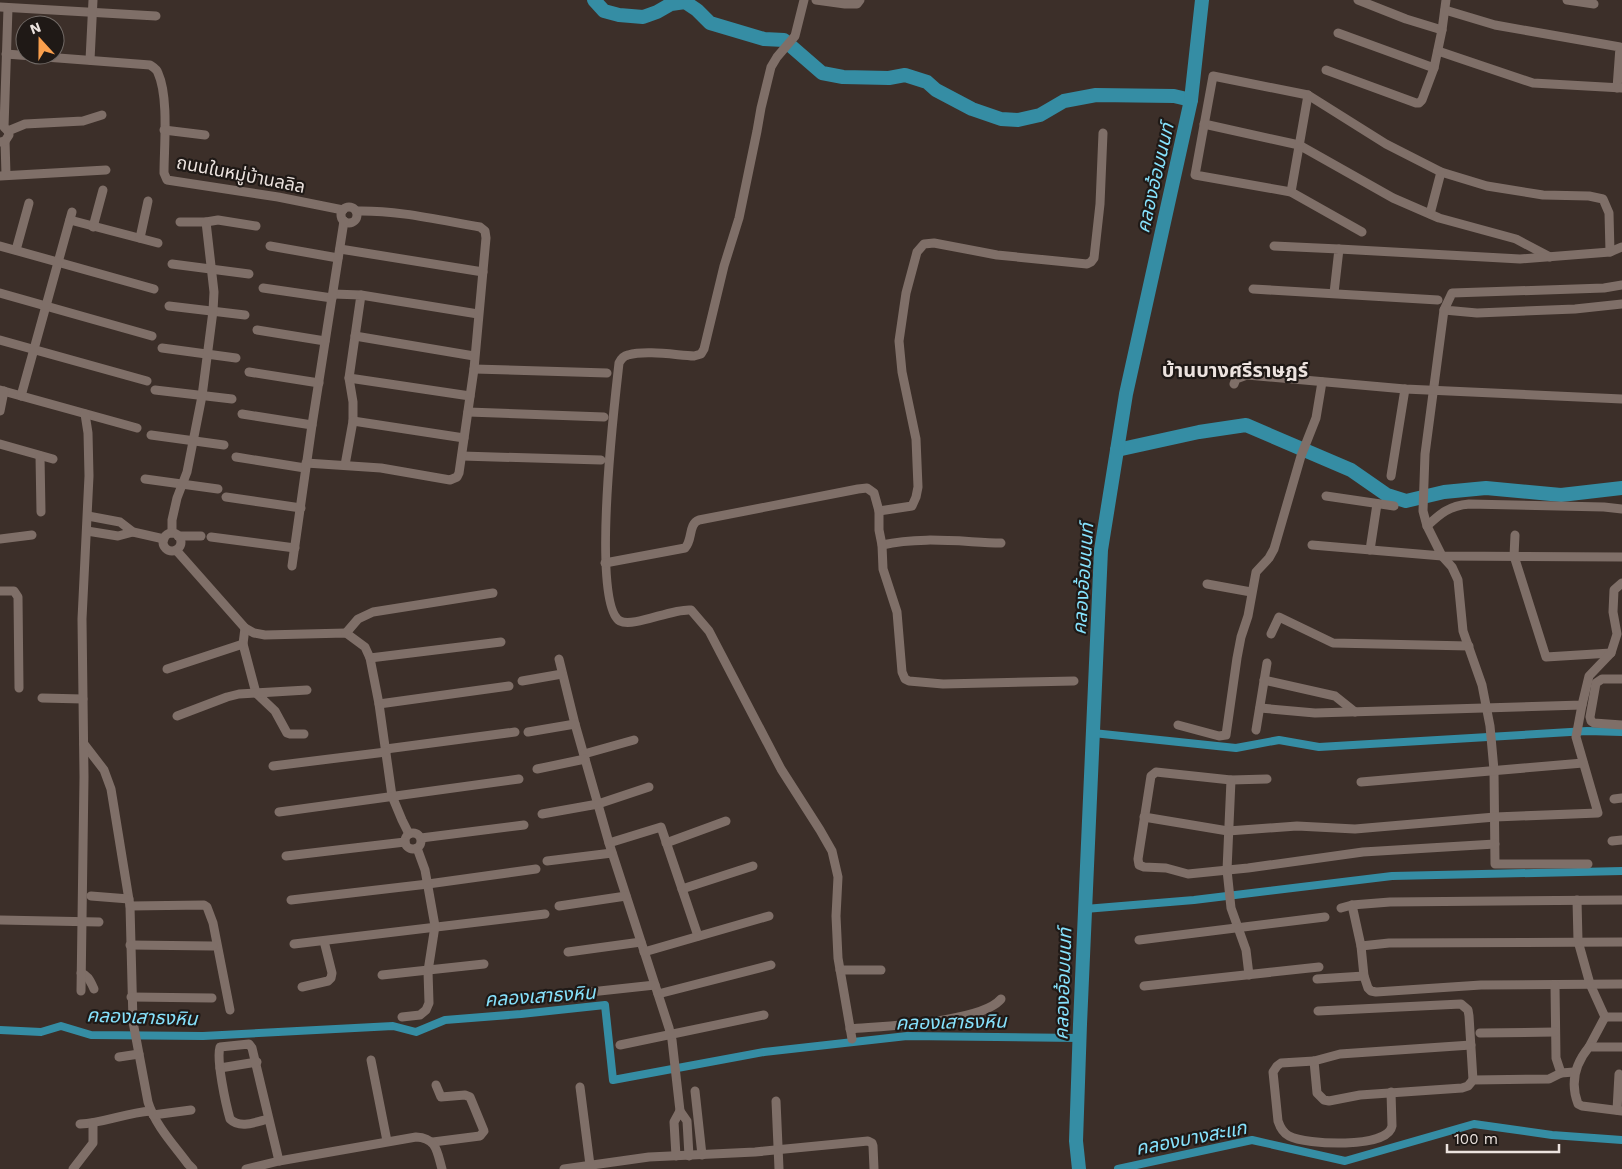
<svg xmlns="http://www.w3.org/2000/svg" width="1622" height="1169" viewBox="0 0 1622 1169" font-family="'Work Sans','Noto Sans Thai',sans-serif">
  <style>
    .lines { fill: none; stroke-linecap: round; stroke-linejoin: round }
    .canal { stroke: #358da4; stroke-width: 8 }
    .river { stroke: #358da4; stroke-width: 14 }
    .minor { stroke: #7f6f68; stroke-width: 9 }
    .labels { text-anchor: middle; dominant-baseline: central; stroke-width: 4.5; stroke-linejoin: round; paint-order: stroke }
    .street-label { font-size: 18px; fill: #ece3df; stroke: #1f1916 }
    .water-label { font-size: 19px; font-style: italic; fill: #86e2fd; stroke: #1f1916 }
    .quarter-label { font-size: 20px; font-weight: bold; fill: #ece3df; stroke: #1f1916 }
  </style>
  <rect width="100%" height="100%" fill="#3c2f29"/>
  <g class="lines">
    <g class="canal">
      <path d="M1093,733l143,15 43,-8 40,7 268,-16 35,1"/>
      <path d="M1085,909l109,-9 198,-24 230,-5"/>
      <path d="M0,1030l41,2 20,-6 30,9 112,1 190,-10 23,6 29,-12 76,-6 84,-9 8,75 151,-28 143,-16 172,2"/>
      <path d="M1118,1169l134,-29 93,21 129,-37 78,11 70,5"/>
    </g>
    <g class="river">
      <path d="M594,0l10,11 15,4 24,2 14,-5 14,-8 14,-2 12,8 13,13 54,16 20,1 38,33 21,4 46,1 16,-3 22,7 9,8 36,19 29,10 17,1 22,-5 24,-14 32,-6 78,1 17,4"/>
      <path d="M1117,450l82,-18 47,-7 105,45 36,25 19,6 38,-9 42,-4 75,7 61,-7"/>
      <path d="M1079,1169l-3,-28 4,-117 21,-474 25,-156 65,-294 11,-100"/>
    </g>
    <g class="minor">
      <path d="M804,0l-9,36 -18,21 -6,10 -10,41 -4,23 -18,87 -15,48 -20,83 -3,5 -7,2c-19,-1 -48,-6 -66,-1 -5,1 -7,4 -9,8 -4,36 -29,242 1,258 13,7 53,-13 71,-11l18,21 72,138 39,61 12,21 6,26 -2,39 2,42 14,81"/>
      <path d="M816,0l29,4h12l3,-4"/>
      <path d="M1358,0l48,19 36,11"/>
      <path d="M1567,0l27,4"/>
      <path d="M0,7l156,9"/>
      <path d="M1445,10l50,15 125,22 -3,41"/>
      <path d="M1338,33l96,35 8,-38 4,-30"/>
      <path d="M1438,51l95,32 89,5"/>
      <path d="M6,54l144,11c3,2 7,4 8,8 11,24 6,74 6,100l3,7 111,17 65,13"/>
      <path d="M90,60l3,-60"/>
      <path d="M1326,70l90,33h3l3,-3 12,-32"/>
      <path d="M1204,124l95,21 94,53 46,20 77,21 34,18"/>
      <path d="M164,130l41,5"/>
      <path d="M8,131l17,-7 58,-3 19,-6"/>
      <path d="M5,141l1,34"/>
      <path d="M0,142l5,-1 4,-6 -1,-4 -4,-4 4,-119"/>
      <path d="M0,176l106,-6"/>
      <path d="M1291,192l17,-97"/>
      <circle cx="349" cy="215" r="8"/>
      <path d="M1430,214l11,-42"/>
      <path d="M70,220l88,23"/>
      <path d="M180,222h26l12,-2 38,6"/>
      <path d="M93,227l10,-37"/>
      <path d="M1362,232l-71,-40 -96,-17 18,-99 95,19 78,49 55,28 46,14 56,9 46,1 14,3 6,14 1,39"/>
      <path d="M140,238l8,-37"/>
      <path d="M0,246l154,43"/>
      <path d="M270,246l68,12"/>
      <path d="M1274,246l65,3 -5,44"/>
      <path d="M340,249l143,23"/>
      <path d="M1339,249l181,10 90,-7 12,-5"/>
      <path d="M16,250l13,-47"/>
      <path d="M172,264l77,10"/>
      <path d="M1622,285l-18,3 -152,5 -8,17 33,3 98,-4 47,-5"/>
      <path d="M263,288l69,10"/>
      <path d="M1253,289l185,11"/>
      <path d="M0,293l152,43"/>
      <path d="M333,294l28,1 -12,83 4,24v19l-8,44"/>
      <path d="M361,295l117,19"/>
      <path d="M169,306l76,9"/>
      <path d="M1444,310l-19,144 -2,57 4,15 15,30 10,11 6,13 5,51 19,54 8,41 4,44 1,94h93"/>
      <path d="M257,330l68,11"/>
      <path d="M355,336l119,20"/>
      <path d="M0,340l147,41"/>
      <path d="M162,348l74,10"/>
      <path d="M474,369l133,4"/>
      <path d="M249,372l70,11"/>
      <path d="M349,378l121,18"/>
      <path d="M1234,384l2,-5 11,-4 158,14 217,10"/>
      <path d="M0,390l137,38"/>
      <path d="M155,390l77,9"/>
      <path d="M21,396l51,-184"/>
      <path d="M0,411l4,-20"/>
      <path d="M468,412l136,5"/>
      <path d="M242,414l70,11"/>
      <path d="M353,421l111,17"/>
      <path d="M151,435l73,10"/>
      <path d="M0,444l53,15"/>
      <path d="M40,456l1,56"/>
      <path d="M462,456l139,4"/>
      <path d="M236,457l69,11"/>
      <path d="M306,463l75,5 69,12 7,-3 2,-4 15,-104 12,-131 -1,-7 -5,-4c-41,-7 -83,-17 -124,-16"/>
      <path d="M1391,476l14,-87"/>
      <path d="M145,479l73,10"/>
      <path d="M1326,496l68,10"/>
      <path d="M226,497l75,11"/>
      <path d="M879,511l33,-5 4,-9 2,-10 -2,-48 -14,-67 -3,-31 7,-48 11,-41 7,-8 10,-1 63,12 90,9 4,-2 3,-4 6,-54 3,-71"/>
      <path d="M88,516l32,6 13,10 31,7"/>
      <path d="M1427,526c14,-13 22,-20 42,-22l135,3 18,2"/>
      <path d="M87,531l31,5 15,-4"/>
      <path d="M172,533v-13l5,-22 10,-26 15,-76 11,-85 1,-19 -8,-70"/>
      <circle cx="172" cy="542" r="9"/>
      <path d="M1515,535l-1,21 32,101 65,-4"/>
      <path d="M178,536h23"/>
      <path d="M211,537l84,11"/>
      <path d="M0,539l32,-4"/>
      <path d="M882,545c39,-9 80,-3 119,-2"/>
      <path d="M1312,545l130,11 180,1"/>
      <path d="M176,550l69,78 9,5 11,2 81,-2 19,14 5,11 9,46 13,92 10,24 7,14"/>
      <path d="M1370,550l7,-46"/>
      <path d="M605,563l80,-15c8,-8 3,-24 14,-28l159,-31 9,-1 7,5 5,18v19l3,15 1,24 14,43 5,60 3,7 4,2 34,3 131,-3"/>
      <path d="M292,566l20,-141 32,-204"/>
      <path d="M1207,584l44,8"/>
      <path d="M0,591h14l4,6 1,91"/>
      <path d="M245,628l-2,16 13,49 19,18 12,22 3,1h14"/>
      <path d="M346,633l12,-14 15,-7 120,-19"/>
      <path d="M1271,634l8,-17 54,26 136,3"/>
      <path d="M370,658l131,-16"/>
      <path d="M559,659l16,65 34,119 60,185 3,12 8,71"/>
      <path d="M167,669l76,-25"/>
      <path d="M1622,679h-20l-6,4 -6,34 1,4 3,2 28,2"/>
      <path d="M1264,680l71,16 20,16"/>
      <path d="M522,681l40,-7"/>
      <path d="M42,698l41,1"/>
      <path d="M379,704l130,-18"/>
      <path d="M1260,708l55,5 267,-8 7,-29 22,-23 6,-19 -4,-22 1,-22 8,-7"/>
      <path d="M177,716l50,-19 12,-3 68,-4"/>
      <path d="M1178,725l41,11 7,-1 11,-77 4,-21 7,-21 8,-44 13,-14 5,-9 27,-93 15,-38 6,-36"/>
      <path d="M1256,730l11,-67"/>
      <path d="M528,732l47,-8"/>
      <path d="M84,744l20,26 7,19 19,117 3,116 15,80c7,23 26,43 40,62l5,5"/>
      <path d="M386,749l129,-17"/>
      <path d="M584,754l50,-14"/>
      <path d="M273,766l113,-14"/>
      <path d="M537,769l48,-10"/>
      <path d="M1267,779l-36,1 -75,-8 -5,4 -13,83 1,6 5,2 22,1 22,6 60,-6 115,-16 132,-8"/>
      <path d="M1231,780l-4,90 4,38 15,42 3,25"/>
      <path d="M1361,782l222,-19"/>
      <path d="M1614,799l8,-1"/>
      <path d="M279,812l240,-33"/>
      <path d="M542,814l56,-10 51,-17"/>
      <path d="M1144,817l84,14 69,-5 58,3 140,-12 103,-4 -22,-76 6,-32"/>
      <circle cx="413" cy="841" r="8"/>
      <path d="M421,838l103,-13"/>
      <path d="M1612,841l10,-1"/>
      <path d="M609,843l52,-16 37,109"/>
      <path d="M666,843l60,-22"/>
      <path d="M286,856l119,-14"/>
      <path d="M547,861l65,-8"/>
      <path d="M682,889l71,-23"/>
      <path d="M91,896l38,3"/>
      <path d="M291,900l137,-16 108,-15"/>
      <path d="M1577,900l1,41 12,43 15,33 -16,30"/>
      <path d="M1352,905l9,41 3,30 4,12 3,3 5,1 105,-7 141,-1"/>
      <path d="M130,906l74,-1 3,2 6,16 17,87"/>
      <path d="M559,906l67,-10"/>
      <path d="M1341,908l11,-3 38,-3 232,-2"/>
      <path d="M0,920l99,2"/>
      <path d="M1139,940l186,-23"/>
      <path d="M294,944l251,-30"/>
      <path d="M130,945l83,1"/>
      <path d="M1361,946l28,-3 233,-1"/>
      <path d="M568,952l73,-10"/>
      <path d="M644,952l125,-36"/>
      <path d="M840,970h41"/>
      <path d="M81,973c8,3 9,8 13,16"/>
      <path d="M382,975l102,-11"/>
      <path d="M1317,979l47,-3"/>
      <path d="M1555,985l1,73 5,15 13,-1"/>
      <path d="M1144,986l175,-19"/>
      <path d="M302,987l26,-6 3,-3 1,-5 -8,-32"/>
      <path d="M81,991l3,-214 -2,-158 7,-143 -1,-43 -3,-19"/>
      <path d="M581,993l74,-8"/>
      <path d="M658,994l113,-29"/>
      <path d="M131,997l81,1"/>
      <path d="M1318,1011l143,-7 7,6 1,6 4,64"/>
      <path d="M402,1017l18,-2 6,-5 3,-7 -1,-32 7,-45 -10,-56 -8,-22"/>
      <path d="M1605,1017h17"/>
      <path d="M850,1029c33,-3 131,-6 151,-30"/>
      <path d="M1480,1033l75,-1"/>
      <path d="M620,1045l144,-30"/>
      <path d="M1622,1047h-33c-14,17 -19,36 -11,57l4,2 40,5"/>
      <path d="M119,1057l20,-3"/>
      <path d="M371,1060l16,81"/>
      <path d="M1314,1061l3,32 7,7 5,1 31,-6 102,-7 6,-2 5,-6 76,-1 12,-6"/>
      <path d="M220,1068l37,-6"/>
      <path d="M580,1087l10,78"/>
      <path d="M695,1091l7,64"/>
      <path d="M1391,1092l1,34c-4,23 -86,19 -103,10 -6,-3 -9,-9 -11,-15l-5,-49 4,-6 4,-3 33,-2 26,-7 131,-9"/>
      <path d="M776,1101l3,68"/>
      <path d="M1617,1110l2,-36"/>
      <path d="M153,1115l38,-5"/>
      <path d="M268,1119c-12,3 -28,10 -38,0 -4,-14 -14,-59 -10,-72l29,-3 3,4 27,113"/>
      <path d="M80,1124c24,-1 45,-11 71,-13"/>
      <path d="M433,1142l47,-6 4,-5 -14,-34 -5,-2 -24,2 -5,-12"/>
      <path d="M676,1156l-2,-34 6,-11 7,10 2,35"/>
      <path d="M73,1169l20,-26v-20"/>
      <path d="M246,1169l33,-8 137,-24c21,1 21,15 26,32"/>
      <path d="M564,1169l85,-12 106,-5 113,-11 4,2 1,3 1,23"/>
    </g>
  </g>
  <g class="labels">
    <g class="street-label">
      <text transform="translate(241 174) rotate(11)">ถนนในหมู่บ้านลลิล</text>
    </g>
    <g class="water-label">
      <text transform="translate(1155 178) rotate(-77)">คลองอ้อมนนท์</text>
      <text transform="translate(1083 579) rotate(-86)">คลองอ้อมนนท์</text>
      <text transform="translate(1063 984) rotate(-88)">คลองอ้อมนนท์</text>
      <text transform="translate(540 996) rotate(-4)">คลองเสาธงหิน</text>
      <text transform="translate(142 1017) rotate(2)">คลองเสาธงหิน</text>
      <text transform="translate(951 1022) rotate(-1)">คลองเสาธงหิน</text>
      <text transform="translate(1191 1138) rotate(-11)">คลองบางสะแก</text>
    </g>
    <g class="quarter-label">
      <text x="1235" y="370">บ้านบางศรีราษฎร์</text>
    </g>
  </g>
  <g transform="translate(40 40) rotate(339)"><circle r="24" fill="#1f1916" stroke="#716a66"/>
  <path d="M0-4L9 19L0 12L-9 19Z" fill="#f99f4d"/>
  <text y="-8" font-size="14" font-weight="bold" text-anchor="middle" fill="#ece3df">N</text>
  </g>
  <path d="M1447 1144v8h112v-8" fill="none" stroke="#ece3df" stroke-width="2.5"/>
  <text x="1454" y="1144" font-size="15" fill="#ece3df" stroke="#1f1916" stroke-width="4" paint-order="stroke">100 m</text>
</svg>
